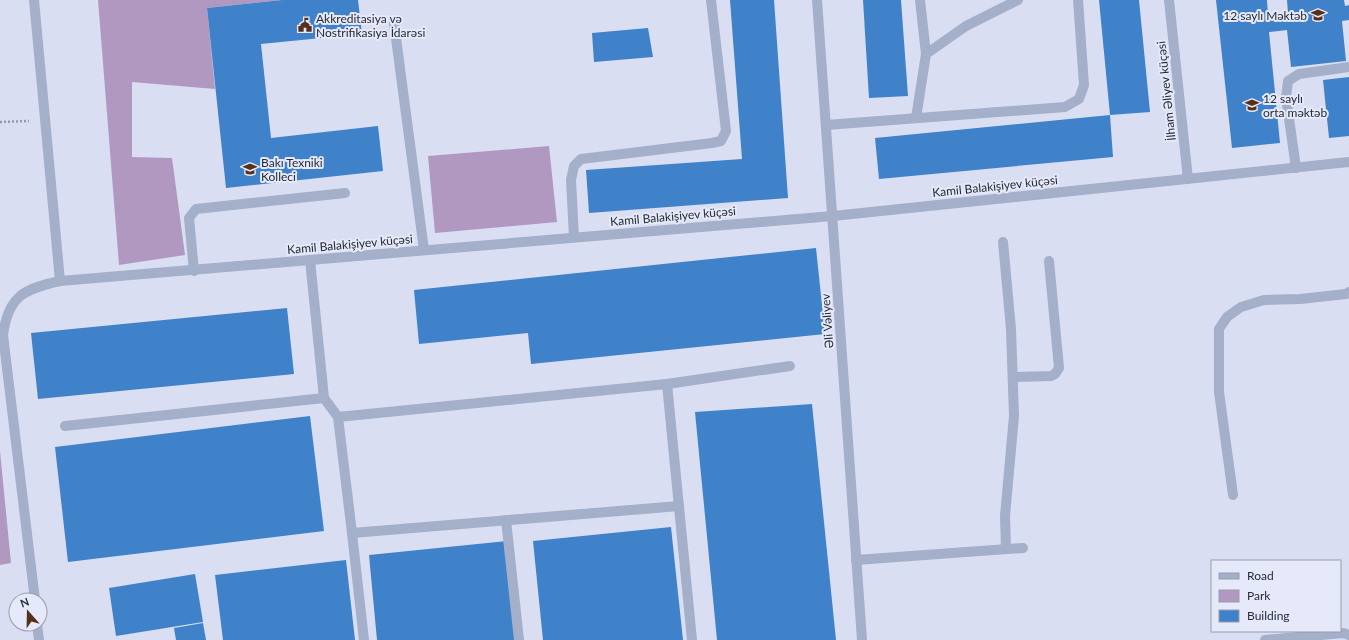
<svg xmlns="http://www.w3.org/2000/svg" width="1349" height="640" viewBox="0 0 1349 640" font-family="Lato,sans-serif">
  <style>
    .green { fill: #b198c1 }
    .building { fill: #3f82ca }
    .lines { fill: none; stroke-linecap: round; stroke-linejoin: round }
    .path { stroke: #8e9ab6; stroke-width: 2.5; stroke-dasharray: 2 2; stroke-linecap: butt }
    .service { stroke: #a4afca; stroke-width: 10 }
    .minor { stroke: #a4afca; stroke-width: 10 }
    .labels { text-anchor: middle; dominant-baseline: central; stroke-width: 4; stroke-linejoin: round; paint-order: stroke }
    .poi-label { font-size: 12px; fill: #262c35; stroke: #e5e9fa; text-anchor: start }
    .street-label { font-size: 12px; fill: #262c35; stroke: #e5e9fa }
  </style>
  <rect width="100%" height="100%" fill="#d9def2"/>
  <g class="green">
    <path d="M98,0h184l-75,8 8,81 -83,-7v75l40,1 13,97 -66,10z"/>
    <path d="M549,146l8,76 -122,11 -7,-77z"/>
    <path d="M0,451l11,112 -11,2z"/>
  </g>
  <g class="building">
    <path d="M282,0h76l4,34 -101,10 10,94 107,-12 5,45 -157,17 -19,-180z"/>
    <path d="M730,0h44l14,198 -199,15 -3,-43 156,-11z"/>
    <path d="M863,0h38l7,96 -39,2z"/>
    <path d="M1099,0h40l11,112 -40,3z"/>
    <path d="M1216,0h51l1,15 20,-2 -1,-13h57l1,6 4,-1v15l-7,1 4,40 -55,6 -4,-37 -18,2 11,111 -48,5z"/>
    <path d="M648,28l5,29 -59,5 -2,-29z"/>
    <path d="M1349,77v59l-20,2 -6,-58z"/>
    <path d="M1110,115l3,42 -234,22 -4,-41z"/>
    <path d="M816,248l9,86 -294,30 -3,-31 -109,11 -5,-54z"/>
    <path d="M287,308l7,66 -256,25 -7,-66z"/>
    <path d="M812,404l24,236h-119l-22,-228z"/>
    <path d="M310,416l14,115 -256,31 -13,-115z"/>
    <path d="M671,527l12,113h-140l-10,-99z"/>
    <path d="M507,541l9,99h-139l-8,-85z"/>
    <path d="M346,560l9,80h-132l-8,-65z"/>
    <path d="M195,574l8,48 -87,14 -7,-48z"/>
    <path d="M203,623l3,17h-30l-2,-12z"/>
  </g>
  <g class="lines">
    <path class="path" d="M0,122l29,-1"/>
    <g class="service">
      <path d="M34,0l26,281"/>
      <path d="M920,0l6,54"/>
      <path d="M394,23l30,227"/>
      <path d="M916,118l10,-64 40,-28 52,-26"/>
      <path d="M826,125l239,-18 14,-8 5,-14 -6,-85"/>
      <path d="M1296,168l-10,-71 2,-16 11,-7 50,-7"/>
      <path d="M574,237l-3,-57 3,-14 7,-7 131,-16 9,-2 5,-10 -15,-131"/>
      <path d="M1003,242l8,87 3,87 -9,100 1,33"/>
      <path d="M310,260l14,138 14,19 14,116 327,-27"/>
      <path d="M194,271l-5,-53 7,-9 149,-16"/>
      <path d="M1013,377l38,-1 4,-2 4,-6 -10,-107"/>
      <path d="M667,384l25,256"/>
      <path d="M338,417l329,-33 123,-18"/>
      <path d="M65,426l259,-28"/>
      <path d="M1233,495l-14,-103v-63l8,-12 14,-10 23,-7 36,-1 46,-5 3,-2"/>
      <path d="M506,520l13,120"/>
      <path d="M352,533l12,107"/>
      <path d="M856,560l167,-12"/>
      <path d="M1265,640l78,-7 6,2"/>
    </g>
    <g class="minor">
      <path d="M817,0l45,640"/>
      <path d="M1169,0l19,179"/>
      <path d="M35,600l-32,-265c5,-39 21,-46 57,-54l773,-65 516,-54"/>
      <path d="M37,624l2,16"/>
    </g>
  </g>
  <defs>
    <symbol id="school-bare" viewBox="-9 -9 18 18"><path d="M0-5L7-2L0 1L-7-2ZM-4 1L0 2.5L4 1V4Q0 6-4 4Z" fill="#582f1a" stroke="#e5e9fa" stroke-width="2.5" paint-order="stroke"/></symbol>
    <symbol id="civic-bare" viewBox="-9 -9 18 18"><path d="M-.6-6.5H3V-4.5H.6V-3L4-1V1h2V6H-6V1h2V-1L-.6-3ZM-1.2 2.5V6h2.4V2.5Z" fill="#582f1a" stroke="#e5e9fa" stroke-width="2.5" paint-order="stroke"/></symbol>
    <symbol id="university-bare" viewBox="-9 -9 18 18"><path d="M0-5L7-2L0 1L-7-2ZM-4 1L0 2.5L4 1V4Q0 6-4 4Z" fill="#582f1a" stroke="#e5e9fa" stroke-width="2.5" paint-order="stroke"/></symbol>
  </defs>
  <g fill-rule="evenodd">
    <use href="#school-bare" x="1308" y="5" width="20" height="20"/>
    <use href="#civic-bare" x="295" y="15" width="20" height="20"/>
    <use href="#school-bare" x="1242" y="95" width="20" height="20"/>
    <use href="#university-bare" x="240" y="159" width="20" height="20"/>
  </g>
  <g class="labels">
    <g class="poi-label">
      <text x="1307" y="15" text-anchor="end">12 saylı Məktəb</text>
      <text x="316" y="18">Akkreditasiya və<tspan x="316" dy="14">Nostrifikasiya İdarəsi</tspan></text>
      <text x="1263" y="98">12 saylı<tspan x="1263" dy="14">orta məktəb</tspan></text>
      <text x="261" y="162">Bakı Texniki<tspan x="261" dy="14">Kolleci</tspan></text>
    </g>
    <g class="street-label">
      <text transform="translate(1166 91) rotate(-96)">İlham Əliyev küçəsi</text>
      <text transform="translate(995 186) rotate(-6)">Kamil Balakişiyev küçəsi</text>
      <text transform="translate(673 216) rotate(-5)">Kamil Balakişiyev küçəsi</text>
      <text transform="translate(350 244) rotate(-5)">Kamil Balakişiyev küçəsi</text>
      <text transform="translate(827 321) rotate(-94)">Əli Vəliyev</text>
    </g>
  </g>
  <rect x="1211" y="560" width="130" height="72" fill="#e5e9fa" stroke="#999dab"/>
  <rect x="1219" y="573" width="20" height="6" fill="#a4afca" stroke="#999dab"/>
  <text x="1247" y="580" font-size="12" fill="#262c35">Road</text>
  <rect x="1219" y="590" width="20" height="12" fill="#b198c1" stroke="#999dab"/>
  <text x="1247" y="600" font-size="12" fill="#262c35">Park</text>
  <rect x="1219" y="610" width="20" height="12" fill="#3f82ca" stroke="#999dab"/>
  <text x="1247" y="620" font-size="12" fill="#262c35">Building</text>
  <g transform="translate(28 612) rotate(340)"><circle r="19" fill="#e5e9fa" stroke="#999dab"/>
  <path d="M0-3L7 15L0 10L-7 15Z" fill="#582f1a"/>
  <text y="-6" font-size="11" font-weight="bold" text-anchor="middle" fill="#262c35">N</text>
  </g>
</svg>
